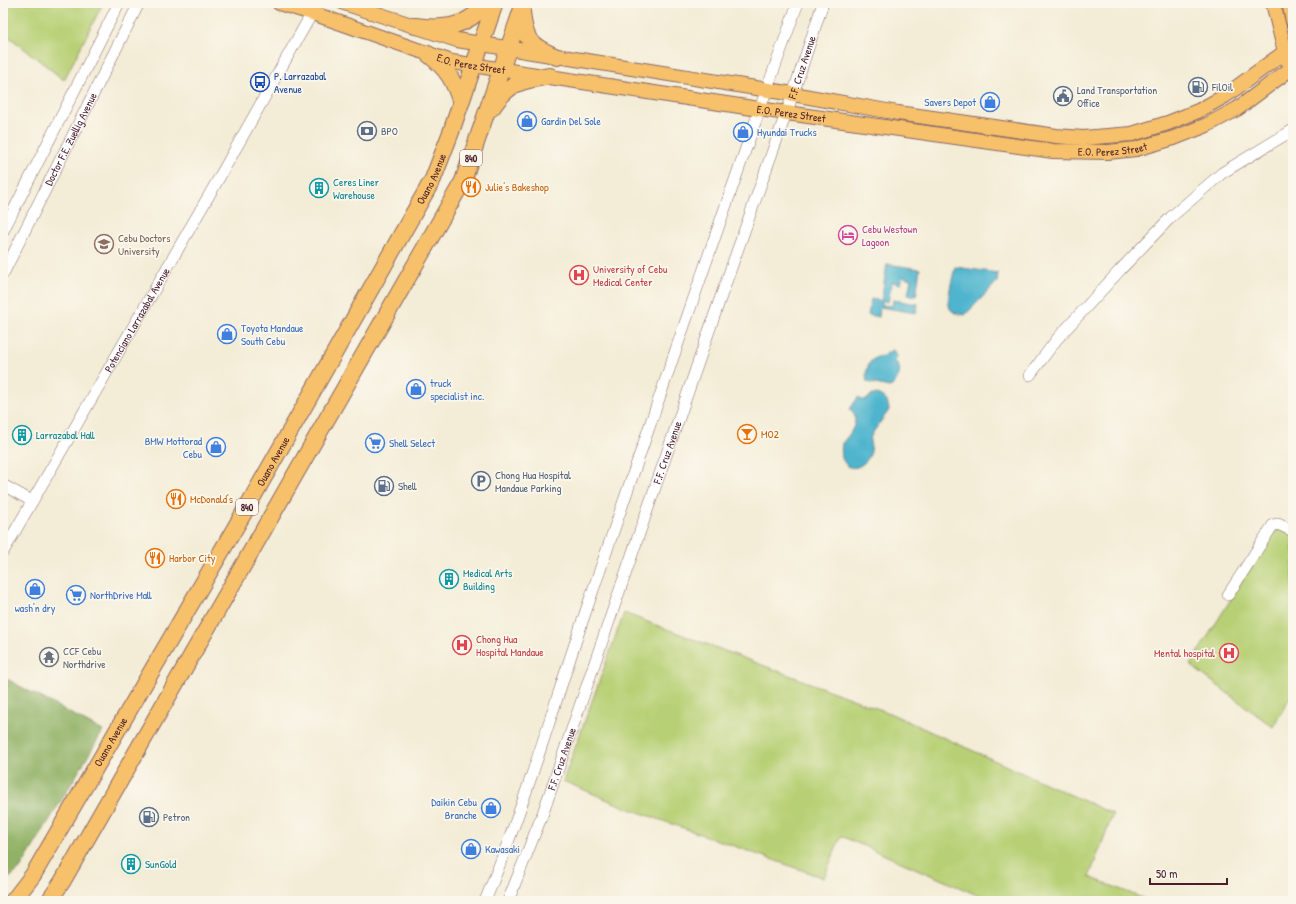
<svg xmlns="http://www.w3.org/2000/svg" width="1296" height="904" viewBox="0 0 1296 904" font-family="'Patrick Hand',sans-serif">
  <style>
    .green { fill: #b7d075; stroke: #807850 }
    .forest { fill: #91b266; stroke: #6e6848 }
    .water { fill: #4fb5ce; stroke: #4c6a7c }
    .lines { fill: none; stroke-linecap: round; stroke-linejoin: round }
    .minor-casing { stroke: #856767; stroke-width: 12 }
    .major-casing { stroke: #856767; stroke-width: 16 }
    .highway-casing { stroke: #856767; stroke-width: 18 }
    .minor { stroke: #fff; stroke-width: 11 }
    .major { stroke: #f7c06b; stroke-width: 14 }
    .highway { stroke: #f7c06b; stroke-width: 16 }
    .labels { text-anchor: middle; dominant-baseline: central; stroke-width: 3.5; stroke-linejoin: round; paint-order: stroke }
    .shield { fill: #fbf7ec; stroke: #7f6065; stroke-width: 1 }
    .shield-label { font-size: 10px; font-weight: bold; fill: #4a1f2b }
    .street-label { font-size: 11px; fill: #4a1f2b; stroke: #fbf7ec }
    .transit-label { font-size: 11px; fill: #164399; stroke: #fbf7ec; text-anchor: start }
    .service-label { font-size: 11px; fill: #4e5e75; stroke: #fbf7ec; text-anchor: start }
    .shop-label { font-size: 11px; fill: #366cbe; stroke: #fbf7ec; text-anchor: start }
    .culture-label { font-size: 11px; fill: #0d838f; stroke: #fbf7ec; text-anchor: start }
    .food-label { font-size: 11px; fill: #c56008; stroke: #fbf7ec; text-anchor: start }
    .hotel-label { font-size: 11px; fill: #b23c85; stroke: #fbf7ec; text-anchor: start }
    .education-label { font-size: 11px; fill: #785e54; stroke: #fbf7ec; text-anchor: start }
    .health-label { font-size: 11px; fill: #be3a42; stroke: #fbf7ec; text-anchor: start }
    .worship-label { font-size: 11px; fill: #5b616d; stroke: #fbf7ec; text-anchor: start }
  </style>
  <rect width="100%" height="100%" fill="#fbf7ec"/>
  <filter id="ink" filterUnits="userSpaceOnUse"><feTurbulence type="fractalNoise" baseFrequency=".025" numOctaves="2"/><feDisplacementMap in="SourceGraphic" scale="8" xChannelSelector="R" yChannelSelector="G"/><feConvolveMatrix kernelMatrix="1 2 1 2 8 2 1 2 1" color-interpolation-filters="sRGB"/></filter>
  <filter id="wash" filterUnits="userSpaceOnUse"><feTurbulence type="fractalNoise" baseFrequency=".012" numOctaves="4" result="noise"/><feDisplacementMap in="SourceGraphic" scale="16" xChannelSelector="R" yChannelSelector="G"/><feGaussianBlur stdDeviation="0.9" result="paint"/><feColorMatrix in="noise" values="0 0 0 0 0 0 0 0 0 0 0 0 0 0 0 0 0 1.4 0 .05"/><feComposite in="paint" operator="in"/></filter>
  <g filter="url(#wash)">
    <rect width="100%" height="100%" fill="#f3ecd6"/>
    <g class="green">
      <path d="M3,3h100l-39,77 -61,-48z"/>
      <path d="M1282,529l11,6v157l-20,35 -83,-62 82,-132z"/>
      <path d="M624,613l263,99 226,102 -24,63 61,24h-159l-150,-65 -17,42 -197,-70 -64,-27z"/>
    </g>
    <path class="forest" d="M3,677l100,54 -83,138 -11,9 -6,3z"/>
    <g class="water">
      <path d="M887,264l33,5 -4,27 -8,-1 3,-16 -9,-2 -1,7 -9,-2 -4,20 -5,-1 -1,4 10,1 1,-6 25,4 -2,9 -36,-6 -1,10 -11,-2 3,-16 10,2z"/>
      <path d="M955,267l43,6 -1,9 -32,33c-4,-1 -10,-1 -13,-4 -8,-6 1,-34 3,-44z"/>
      <path d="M893,350l4,6v2l-3,2c10,9 5,18 -2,26l-3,1 -22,-5c-2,-8 0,-20 8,-24 3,-2 7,-2 10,-2l2,-3z"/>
      <path d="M877,394c9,4 11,7 12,16 -3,5 -18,23 -19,29 -1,3 2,8 1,12 -1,9 -14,21 -23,15 -8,-5 -7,-16 -6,-23 8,-8 20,-24 8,-34l8,-12 4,3 6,-1 2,-3z"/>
    </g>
  </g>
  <g filter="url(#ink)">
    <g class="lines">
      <defs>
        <g id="minor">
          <path d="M3,231l116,-228"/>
          <path id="s1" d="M3,274l136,-271"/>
          <path d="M1030,375l27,-36 64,-70 50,-52 51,-44 71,-43"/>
          <path d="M3,485l29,16"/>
          <path id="s2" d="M3,552l216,-374 93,-165 4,-10"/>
          <path d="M1228,595l45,-70 5,-1 15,7"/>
          <path d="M485,901c41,-98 70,-201 105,-302 69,-199 136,-399 208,-596"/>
          <path id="s3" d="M508,901l35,-88 176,-511 74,-208 30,-91"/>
        </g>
        <g id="major">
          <path id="s4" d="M279,3l33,10 140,49 307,47 294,42 55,1 28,-3 38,-11 33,-13 30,-16 56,-42"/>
          <path d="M344,3l113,37 336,54 105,19 158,23 27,2 49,-4 36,-11 30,-12 27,-15 68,-50"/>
          <path d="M1273,3l14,57"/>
          <path d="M1289,3l4,18"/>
        </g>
        <g id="highway">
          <path d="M522,12c3,30 8,33 35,45"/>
          <path d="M415,26c30,4 52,1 72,-23"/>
          <path d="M428,54c19,15 26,26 33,49"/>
          <path d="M492,108c16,-25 30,-28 58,-32"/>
          <path id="s5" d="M13,901l20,-26 209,-359 191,-337 18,-47 44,-129"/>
          <path d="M49,901l13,-19 401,-701 61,-178"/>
        </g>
      </defs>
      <use href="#minor" class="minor-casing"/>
      <use href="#major" class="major-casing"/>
      <use href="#highway" class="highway-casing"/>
      <use href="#minor" class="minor"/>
      <use href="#major" class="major"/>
      <use href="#highway" class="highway"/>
    </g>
  </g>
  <defs>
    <symbol id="bus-ring" viewBox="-11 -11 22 22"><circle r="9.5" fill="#fbf7ec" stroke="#1a4fb4" stroke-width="1.5"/><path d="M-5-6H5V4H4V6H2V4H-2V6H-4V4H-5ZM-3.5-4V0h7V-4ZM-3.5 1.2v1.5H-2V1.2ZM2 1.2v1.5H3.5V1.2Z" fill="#1a4fb4"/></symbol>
    <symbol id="fuel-ring" viewBox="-11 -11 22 22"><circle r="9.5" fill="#fbf7ec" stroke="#5c6f8a" stroke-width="1.5"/><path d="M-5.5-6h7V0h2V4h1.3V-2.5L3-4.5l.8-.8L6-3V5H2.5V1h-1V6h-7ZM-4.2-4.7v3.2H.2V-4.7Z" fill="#5c6f8a"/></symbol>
    <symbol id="civic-ring" viewBox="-11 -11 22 22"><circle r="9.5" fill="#fbf7ec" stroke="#5c6f8a" stroke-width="1.5"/><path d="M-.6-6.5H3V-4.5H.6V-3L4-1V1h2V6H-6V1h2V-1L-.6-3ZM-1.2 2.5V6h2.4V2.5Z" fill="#5c6f8a"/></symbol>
    <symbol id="shop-ring" viewBox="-11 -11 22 22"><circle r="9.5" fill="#fbf7ec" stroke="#3f7fe0" stroke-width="1.5"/><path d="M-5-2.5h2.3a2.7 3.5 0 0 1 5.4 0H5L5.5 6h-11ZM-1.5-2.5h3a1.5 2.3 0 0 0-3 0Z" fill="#3f7fe0"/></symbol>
    <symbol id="bank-ring" viewBox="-11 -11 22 22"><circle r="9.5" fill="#fbf7ec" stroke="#5c6f8a" stroke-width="1.5"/><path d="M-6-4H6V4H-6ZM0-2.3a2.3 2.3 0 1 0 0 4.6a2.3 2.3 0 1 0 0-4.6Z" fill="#5c6f8a"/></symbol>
    <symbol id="restaurant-ring" viewBox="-11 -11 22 22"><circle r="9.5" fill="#fbf7ec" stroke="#e8710a" stroke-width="1.5"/><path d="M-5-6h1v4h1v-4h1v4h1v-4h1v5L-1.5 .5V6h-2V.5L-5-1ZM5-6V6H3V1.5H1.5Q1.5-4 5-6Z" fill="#e8710a"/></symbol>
    <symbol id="building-ring" viewBox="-11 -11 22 22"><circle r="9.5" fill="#fbf7ec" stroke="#0f9aa8" stroke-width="1.5"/><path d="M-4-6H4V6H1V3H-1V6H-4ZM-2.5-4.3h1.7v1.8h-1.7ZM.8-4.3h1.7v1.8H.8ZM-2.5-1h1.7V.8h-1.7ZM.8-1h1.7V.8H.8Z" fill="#0f9aa8"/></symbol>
    <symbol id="hotel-ring" viewBox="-11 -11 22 22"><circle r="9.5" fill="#fbf7ec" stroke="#d1479c" stroke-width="1.5"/><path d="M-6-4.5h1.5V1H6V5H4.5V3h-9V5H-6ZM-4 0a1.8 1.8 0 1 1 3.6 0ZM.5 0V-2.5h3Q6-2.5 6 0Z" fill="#d1479c"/></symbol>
    <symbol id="university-ring" viewBox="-11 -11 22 22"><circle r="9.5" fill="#fbf7ec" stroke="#8d6e63" stroke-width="1.5"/><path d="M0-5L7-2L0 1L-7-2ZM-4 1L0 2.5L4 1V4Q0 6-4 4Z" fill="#8d6e63"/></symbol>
    <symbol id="hospital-ring" viewBox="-11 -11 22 22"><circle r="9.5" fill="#fbf7ec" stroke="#e0444e" stroke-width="1.5"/><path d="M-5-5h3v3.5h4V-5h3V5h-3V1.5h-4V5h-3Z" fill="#e0444e"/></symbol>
    <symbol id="bar-ring" viewBox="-11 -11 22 22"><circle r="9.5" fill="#fbf7ec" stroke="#e8710a" stroke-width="1.5"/><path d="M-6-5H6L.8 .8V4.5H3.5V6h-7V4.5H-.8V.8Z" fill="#e8710a"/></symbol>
    <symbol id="supermarket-ring" viewBox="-11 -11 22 22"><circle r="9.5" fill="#fbf7ec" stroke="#3f7fe0" stroke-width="1.5"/><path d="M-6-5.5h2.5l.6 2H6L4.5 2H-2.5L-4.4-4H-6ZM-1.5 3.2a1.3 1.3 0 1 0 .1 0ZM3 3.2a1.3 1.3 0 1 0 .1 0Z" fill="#3f7fe0"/></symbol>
    <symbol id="parking-ring" viewBox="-11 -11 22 22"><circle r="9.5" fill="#fbf7ec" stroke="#5c6f8a" stroke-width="1.5"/><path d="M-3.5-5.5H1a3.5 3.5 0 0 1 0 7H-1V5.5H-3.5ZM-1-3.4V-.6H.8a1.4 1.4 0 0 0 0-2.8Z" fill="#5c6f8a"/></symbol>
    <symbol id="temple-ring" viewBox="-11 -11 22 22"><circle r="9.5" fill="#fbf7ec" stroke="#6b7280" stroke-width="1.5"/><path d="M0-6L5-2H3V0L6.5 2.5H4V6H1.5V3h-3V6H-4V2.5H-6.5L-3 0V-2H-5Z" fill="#6b7280"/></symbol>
  </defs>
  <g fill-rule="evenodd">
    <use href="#bus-ring" x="249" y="71" width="22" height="22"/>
    <use href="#fuel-ring" x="1187" y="76" width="22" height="22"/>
    <use href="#civic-ring" x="1052" y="85" width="22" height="22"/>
    <use href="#shop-ring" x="979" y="91" width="22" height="22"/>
    <use href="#shop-ring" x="516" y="110" width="22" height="22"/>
    <use href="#bank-ring" x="356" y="120" width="22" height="22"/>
    <use href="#shop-ring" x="732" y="121" width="22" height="22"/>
    <use href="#restaurant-ring" x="460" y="176" width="22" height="22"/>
    <use href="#building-ring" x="308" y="177" width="22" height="22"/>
    <use href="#hotel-ring" x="837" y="224" width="22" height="22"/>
    <use href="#university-ring" x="93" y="233" width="22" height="22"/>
    <use href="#hospital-ring" x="568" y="264" width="22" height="22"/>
    <use href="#shop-ring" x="216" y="323" width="22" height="22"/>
    <use href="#shop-ring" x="405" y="378" width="22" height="22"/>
    <use href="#bar-ring" x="736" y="423" width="22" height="22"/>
    <use href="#building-ring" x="11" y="424" width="22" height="22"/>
    <use href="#supermarket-ring" x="364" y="432" width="22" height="22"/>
    <use href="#shop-ring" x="205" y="436" width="22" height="22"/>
    <use href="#parking-ring" x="470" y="470" width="22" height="22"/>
    <use href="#fuel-ring" x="373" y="475" width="22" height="22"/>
    <use href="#restaurant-ring" x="165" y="488" width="22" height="22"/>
    <use href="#restaurant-ring" x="144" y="547" width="22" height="22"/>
    <use href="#building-ring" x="438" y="568" width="22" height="22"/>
    <use href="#shop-ring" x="24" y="578" width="22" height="22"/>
    <use href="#supermarket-ring" x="65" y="584" width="22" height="22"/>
    <use href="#hospital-ring" x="451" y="634" width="22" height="22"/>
    <use href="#hospital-ring" x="1218" y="642" width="22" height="22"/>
    <use href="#temple-ring" x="38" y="646" width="22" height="22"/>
    <use href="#shop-ring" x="480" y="797" width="22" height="22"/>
    <use href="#fuel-ring" x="138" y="806" width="22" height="22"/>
    <use href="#shop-ring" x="460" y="838" width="22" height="22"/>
    <use href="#building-ring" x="120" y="853" width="22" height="22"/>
  </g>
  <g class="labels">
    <g class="shield">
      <rect x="460" y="150" width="22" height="16" rx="3"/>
      <rect x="236" y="499" width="22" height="16" rx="3"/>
    </g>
    <g class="shield-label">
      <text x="471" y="158">840</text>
      <text x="247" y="507">840</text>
    </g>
    <g class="street-label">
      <text stroke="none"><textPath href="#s4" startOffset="202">E.O. Perez Street</textPath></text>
      <text stroke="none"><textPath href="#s3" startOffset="884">F.F. Cruz Avenue</textPath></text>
      <text stroke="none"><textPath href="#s4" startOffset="526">E.O. Perez Street</textPath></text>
      <text stroke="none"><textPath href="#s1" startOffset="151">Doctor F.E. Zuellig Avenue</textPath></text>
      <text stroke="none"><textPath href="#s4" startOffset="850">E.O. Perez Street</textPath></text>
      <text stroke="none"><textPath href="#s5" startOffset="835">Ouano Avenue</textPath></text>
      <text stroke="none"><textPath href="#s2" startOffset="268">Potenciano Larrazabal Avenue</textPath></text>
      <text stroke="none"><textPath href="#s3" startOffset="476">F.F. Cruz Avenue</textPath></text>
      <text stroke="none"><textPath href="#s5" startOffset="511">Ouano Avenue</textPath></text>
      <text stroke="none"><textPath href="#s5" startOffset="187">Ouano Avenue</textPath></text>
      <text stroke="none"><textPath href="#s3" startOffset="152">F.F. Cruz Avenue</textPath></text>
    </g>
    <g class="transit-label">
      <text x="274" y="76">P. Larrazabal<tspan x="274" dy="13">Avenue</tspan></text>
    </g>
    <g class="service-label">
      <text x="1212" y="87">FilOil</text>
      <text x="1077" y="90">Land Transportation<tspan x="1077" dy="13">Office</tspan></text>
      <text x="381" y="131">BPO</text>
      <text x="495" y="475">Chong Hua Hospital<tspan x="495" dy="13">Mandaue Parking</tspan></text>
      <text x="398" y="486">Shell</text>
      <text x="163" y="817">Petron</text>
    </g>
    <g class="shop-label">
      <text x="976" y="102" text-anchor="end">Savers Depot</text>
      <text x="541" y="121">Gardin Del Sole</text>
      <text x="757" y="132">Hyundai Trucks</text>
      <text x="241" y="328">Toyota Mandaue<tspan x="241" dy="13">South Cebu</tspan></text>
      <text x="430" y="383">truck<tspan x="430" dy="13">specialist inc.</tspan></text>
      <text x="202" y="441" text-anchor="end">BMW Mottorad<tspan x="202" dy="13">Cebu</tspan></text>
      <text x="389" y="443">Shell Select</text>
      <text x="90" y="595">NorthDrive Mall</text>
      <text x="35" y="608" text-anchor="middle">wash'n dry</text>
      <text x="477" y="802" text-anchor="end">Daikin Cebu<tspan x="477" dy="13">Branche</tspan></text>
      <text x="485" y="849">Kawasaki</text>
    </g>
    <g class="culture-label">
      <text x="333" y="182">Ceres Liner<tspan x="333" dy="13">Warehouse</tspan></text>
      <text x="36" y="435">Larrazabal Hall</text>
      <text x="463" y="573">Medical Arts<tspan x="463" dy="13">Building</tspan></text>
      <text x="145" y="864">SunGold</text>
    </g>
    <g class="food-label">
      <text x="485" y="187">Julie's Bakeshop</text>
      <text x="761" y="434">MO2</text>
      <text x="190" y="499">McDonald's</text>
      <text x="169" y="558">Harbor City</text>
    </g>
    <g class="hotel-label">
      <text x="862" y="229">Cebu Westown<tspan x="862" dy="13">Lagoon</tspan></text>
    </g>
    <g class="education-label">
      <text x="118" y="238">Cebu Doctors<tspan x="118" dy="13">University</tspan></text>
    </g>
    <g class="health-label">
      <text x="593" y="269">University of Cebu<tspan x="593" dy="13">Medical Center</tspan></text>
      <text x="476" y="639">Chong Hua<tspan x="476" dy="13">Hospital Mandaue</tspan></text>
      <text x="1215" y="653" text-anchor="end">Mental hospital</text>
    </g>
    <g class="worship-label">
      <text x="63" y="651">CCF Cebu<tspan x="63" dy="13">Northdrive</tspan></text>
    </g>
  </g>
  <rect width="1296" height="904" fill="none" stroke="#fbf7ec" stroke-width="16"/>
  <path d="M1150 878v6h77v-6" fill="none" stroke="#4a1f2b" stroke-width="2"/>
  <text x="1156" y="878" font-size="12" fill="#4a1f2b" stroke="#fbf7ec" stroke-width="3" paint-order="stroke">50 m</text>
</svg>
